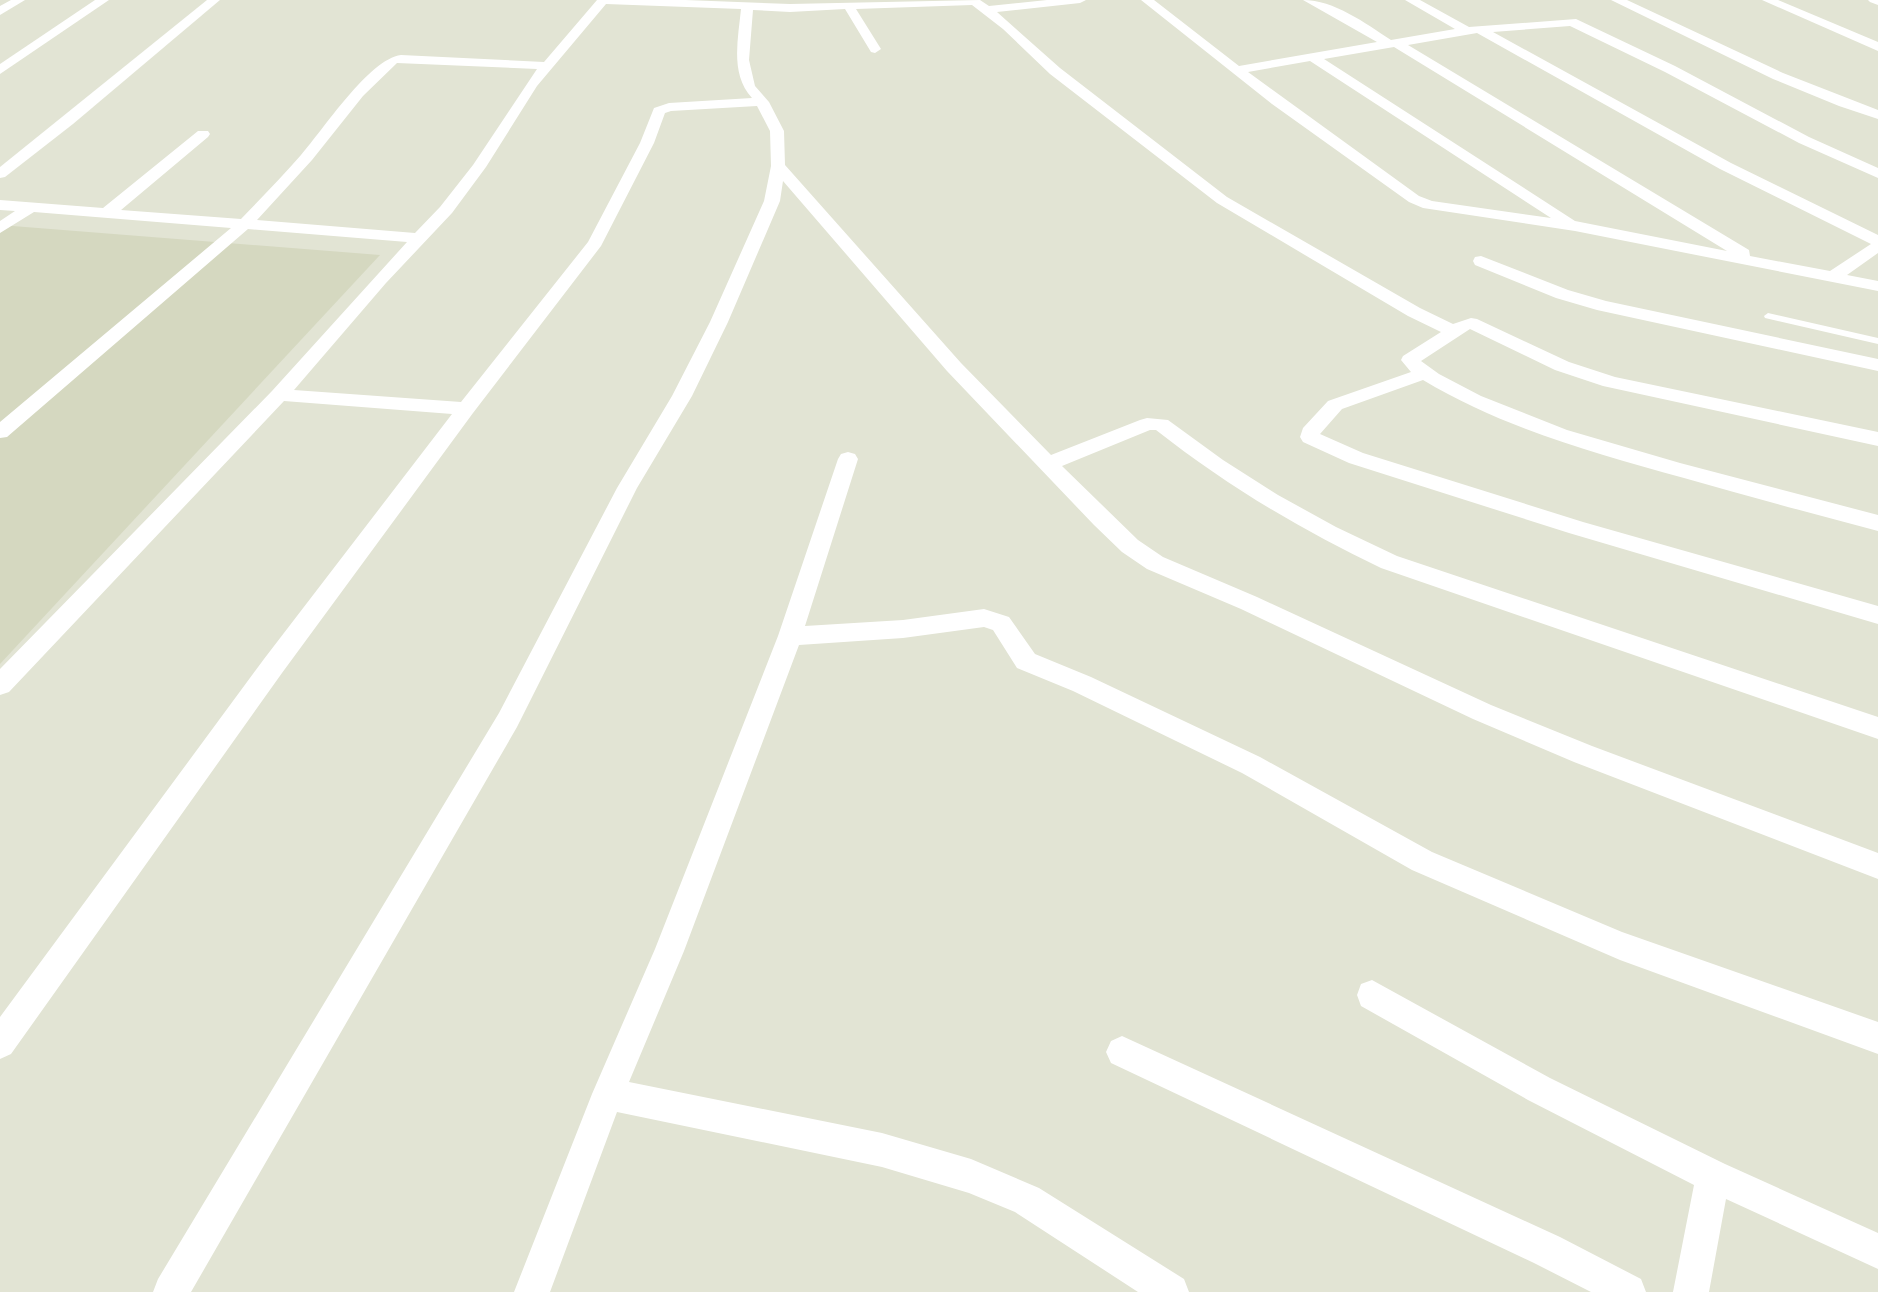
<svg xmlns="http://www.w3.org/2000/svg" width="1878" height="1292" viewBox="0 0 1878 1292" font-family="Rubik,sans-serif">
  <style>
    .built { fill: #d5d8c0 }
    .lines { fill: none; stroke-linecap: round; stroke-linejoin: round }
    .service { fill: #fff; fill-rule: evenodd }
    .minor { fill: #fff; fill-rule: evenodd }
  </style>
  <rect width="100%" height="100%" fill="#e2e4d4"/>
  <path class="built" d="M0,225l380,30 -380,409z"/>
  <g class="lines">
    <path class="service" d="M1768,313l110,25v6l-113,-26 -1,-2z"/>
    <g class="minor">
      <path d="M11,0h14l-25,15v-9z"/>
      <path d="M95,0h14l-109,74v-10z"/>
      <path d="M207,0h13l-147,124 -68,53 -5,1v-11z"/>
      <path d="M597,0h88l105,4 190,-4 9,6 58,-6h39l-6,3 -83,9 63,56 167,129 193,111 33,16 18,-6 6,1 92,43 46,15 263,55v14l-275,-60 -48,-16 -85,-41 -49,32 18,13 42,22 86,34 113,33 198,52v16c-65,-17 -130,-35 -194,-53 -90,-25 -181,-50 -261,-98l-81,29 -22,25 43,19 220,69 295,84v18l-309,-91 -220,-70 -46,-21 -3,-5 3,-9 25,-27 83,-29 -10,-12 2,-4 38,-24 -33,-16 -191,-113 -167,-129 -47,-45 -31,-24 -116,4 25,40 -6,4 -4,-1 -26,-43 -55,3 -37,-2 -4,50 6,26 14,16 15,29 1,34 176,198 90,92 89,-35 7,-2 21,2 55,40 55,35 58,32 61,29 481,161v22l-497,-171c-80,-38 -155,-83 -225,-138h-6l-88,36 76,74 25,17 94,40 234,108 101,41 286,107v26l-304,-117 -101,-43 -232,-110 -94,-40 -25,-17 -28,-27 -147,-154 -164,-190 -3,20 -52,121 -36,74 -55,92 -120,239 -326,565h-38l5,-13 341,-566 118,-225 55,-92 38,-74 54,-121 7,-35 -1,-35 -13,-25 -86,5 -6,2 -11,30 -53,103 -128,167 -191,260 -271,381 -11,5v-42l264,-358 188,-245 -168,-13 -275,291 -9,3v-26l272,-278 135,-149 -159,-13 -241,208 -7,1v-16l231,-194 -197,-16 -34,21v-12l15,-10 -15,-1v-10l103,8 95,-77h10l2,3 -2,3 -87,73 120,9c20,-21 41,-42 60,-64 22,-25 68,-96 100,-100l143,7zM606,4l135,5c-3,31 -11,65 11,89l-83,5 -15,5 -14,35 -52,99 -127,160 -167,-12 92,-107 66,-70 34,-46 51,-81zM397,63l140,6 -64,96 -33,42 -25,26 -158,-13 55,-60 51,-64z"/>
      <path d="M1141,0h13l85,66 138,-24 -74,-42c31,0 62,23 88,40l64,-11 -50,-29h15l49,27 107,-8 99,47 134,71 69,31v10l-79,-35 -134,-71 -95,-46 -77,6 238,131 147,72v18l-31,22 31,6v10l-303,-60 -152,-23 -14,-6 -137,-98zM1477,33l243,136 151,75 -41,27 -80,-15 -1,-6 -341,-205zM1394,47l333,204 -152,-30 -251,-162zM1310,61l241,157 -119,-17 -13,-5 -171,-124z"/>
      <path d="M1611,0h16l156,73 95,37v9l-39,-13 -66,-27z"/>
      <path d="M1762,0h16l100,42v9z"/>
      <path d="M1868,0h10v5l-8,-3z"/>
      <path d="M1481,256l87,34 38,11 272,58v12l-281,-61 -41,-12 -81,-33 -2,-4 2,-4z"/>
      <path d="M848,452l7,2 3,5 -53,167 98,-6 81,-11 25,8 26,37 56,23 169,80 172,95 190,80 256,90v32l-258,-94 -208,-90 -170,-97 -169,-82 -56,-23 -24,-38 -9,-3 -81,11 -104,7 -115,306 -55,131 253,51 89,26 68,29 145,91 5,13h-51l-123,-80 -46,-19 -87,-26 -265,-55 -67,180h-36l78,-198 63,-145 123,-313 60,-177 3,-5z"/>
      <path d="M1372,980l178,98 175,86 153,69v36l-152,-70 -17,93h-36l21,-107 -166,-85 -167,-94 -4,-11 4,-11z"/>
      <path d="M1122,1036l438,201 81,42 5,13h-55l-57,-29 -423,-200 -5,-11 5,-11z"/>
    </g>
  </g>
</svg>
